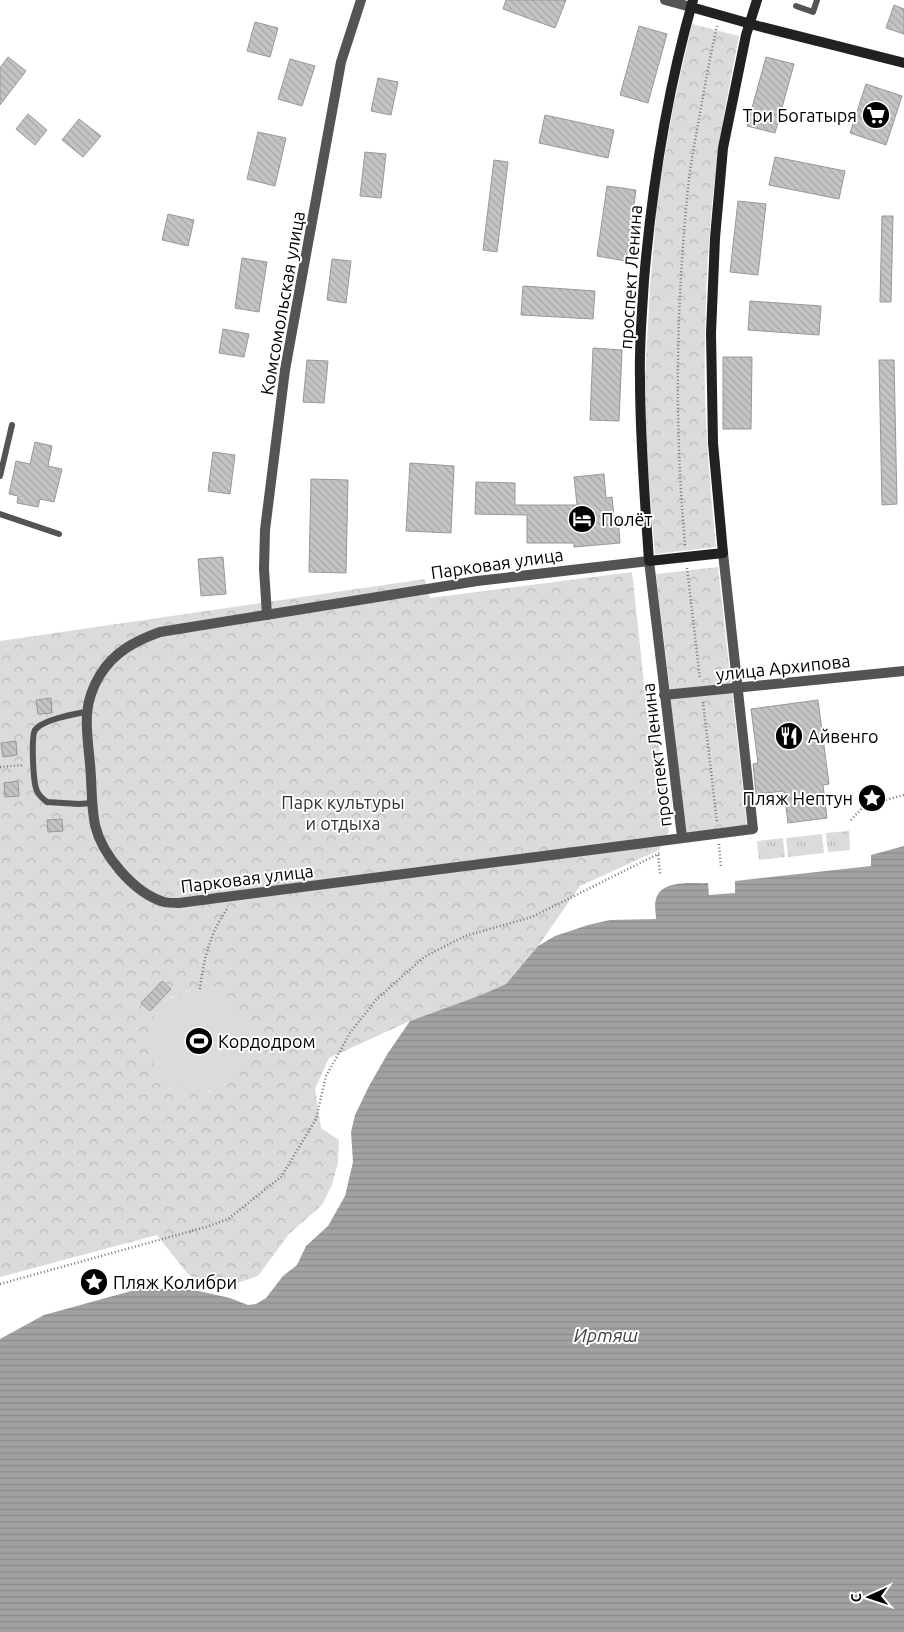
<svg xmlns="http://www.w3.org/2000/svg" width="904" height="1632" viewBox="0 0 904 1632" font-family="Ubuntu,sans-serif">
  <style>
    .grass { fill: url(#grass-tufts) }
    .forest { fill: url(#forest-crowns); fill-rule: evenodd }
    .garden { fill: #dbdbdb }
    .water { fill: url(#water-rules) }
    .building { fill: url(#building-back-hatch); stroke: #989898 }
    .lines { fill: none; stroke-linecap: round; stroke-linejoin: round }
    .path { stroke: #767676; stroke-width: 2.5; stroke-dasharray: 1 2.5; stroke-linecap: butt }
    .lane { stroke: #545454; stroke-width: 6 }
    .street { stroke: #545454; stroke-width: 10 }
    .secondary { stroke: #212121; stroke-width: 10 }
    .labels { text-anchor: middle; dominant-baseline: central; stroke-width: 4; stroke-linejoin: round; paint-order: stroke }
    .poi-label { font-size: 18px; fill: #000; stroke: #fff; text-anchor: start }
    .street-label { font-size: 18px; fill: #000; stroke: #fff }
    .park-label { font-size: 18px; fill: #323232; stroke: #fff }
    .water-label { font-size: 19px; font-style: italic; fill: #434343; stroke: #fff }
  </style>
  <defs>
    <pattern id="grass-tufts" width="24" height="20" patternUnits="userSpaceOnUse" patternTransform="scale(1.25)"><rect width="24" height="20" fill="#dbdbdb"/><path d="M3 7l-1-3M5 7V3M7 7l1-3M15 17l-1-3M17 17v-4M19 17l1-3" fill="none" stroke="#bababa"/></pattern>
    <pattern id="forest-crowns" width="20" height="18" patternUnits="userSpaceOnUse" patternTransform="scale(1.25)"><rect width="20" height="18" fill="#dbdbdb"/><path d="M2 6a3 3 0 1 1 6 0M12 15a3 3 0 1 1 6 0" fill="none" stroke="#bababa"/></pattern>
    <pattern id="water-rules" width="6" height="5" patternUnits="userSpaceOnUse" patternTransform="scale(1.25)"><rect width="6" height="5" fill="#a2a2a2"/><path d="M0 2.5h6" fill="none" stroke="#8a8a8a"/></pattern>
    <pattern id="building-back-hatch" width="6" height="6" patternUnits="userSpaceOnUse" patternTransform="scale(1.25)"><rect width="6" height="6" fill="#c4c4c4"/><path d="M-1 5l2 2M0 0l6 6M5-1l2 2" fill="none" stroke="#a7a7a7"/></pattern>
  </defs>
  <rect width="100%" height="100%" fill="#fff"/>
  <g class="grass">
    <path d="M849,831l1,19 -22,2 -2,-19z"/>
    <path d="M822,834l2,19 -36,4 -2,-19z"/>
    <path d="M783,838l2,19 -26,3 -2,-19z"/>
  </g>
  <g class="forest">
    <path d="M692,24l47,12c-7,37 -15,74 -20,111 -9,62 -13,126 -14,189 -2,70 4,141 11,211l-61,7 -9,-108 -1,-68 5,-91 8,-93 16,-91z"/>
    <path d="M718,567l13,117 -61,6 -14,-116z"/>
    <path d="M632,572l15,139 9,10 13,111 -10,18 -79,36 -42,60 -32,38 -25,11 -71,26 -81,37 -14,31 6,39 18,12 -1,23 -6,22 -10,20 -33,29 -31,42 -26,9h-23l-10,-3 -12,-9 -30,-38 -157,42v-636l425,-62 5,19zM190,990l38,93 -20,9 -38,-94z"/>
    <path d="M732,693l15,133 -61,8 -16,-135z"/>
  </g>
  <circle class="garden" cx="199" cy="1041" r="51"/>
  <path class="water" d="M904,846v786h-904v-293l44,-24 98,-27 52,2 36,8 18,7 8,-1 10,-6 17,-22 14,-11 9,-19 22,-20 17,-30 8,-34 -2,-30 4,-17 14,-29 19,-33 22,-32 71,-26 25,-11 32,-38 17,-10 33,-11 22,-5 46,-1c0,-6 -2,-14 0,-20 6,-20 36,-15 52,-16l1,12 26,-2v-12l136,-15v-11z"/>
  <g class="building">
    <path d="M506,0h60l-11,28 -52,-19z"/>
    <path d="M894,5l10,4v25l-18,-6z"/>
    <path d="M255,22l23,6 -8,29 -23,-6z"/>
    <path d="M639,26l28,8 -19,69 -28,-8z"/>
    <path d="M8,57l18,14 -26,34v-37z"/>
    <path d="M766,57l28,7 -19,69 -28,-7z"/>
    <path d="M290,59l25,7 -13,40 -24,-7z"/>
    <path d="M378,78l20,4 -7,33 -20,-4z"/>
    <path d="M866,84l36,12 -16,49 -36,-12z"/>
    <path d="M28,114l19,16 -12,15 -19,-16z"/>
    <path d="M545,115l69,15 -6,28 -69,-15z"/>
    <path d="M79,119l22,17 -18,21 -21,-17z"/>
    <path d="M258,132l28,6 -11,48 -28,-7z"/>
    <path d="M365,152l21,2 -5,44 -21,-2z"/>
    <path d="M775,157l70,14 -6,28 -70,-14z"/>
    <path d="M494,160l14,2 -11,90 -14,-2z"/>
    <path d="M607,186l29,4 -10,71 -29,-5z"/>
    <path d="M738,201l28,3 -8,71 -28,-3z"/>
    <path d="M168,214l26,6 -6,26 -26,-6z"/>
    <path d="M882,216h11l-2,86h-11z"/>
    <path d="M242,258l25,4 -8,50 -24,-4z"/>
    <path d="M332,259l19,2 -5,42 -19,-3z"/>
    <path d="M523,286l72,5 -2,28 -72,-4z"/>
    <path d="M750,301l71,5 -2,29 -71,-5z"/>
    <path d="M223,329l26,5 -5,23 -25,-4z"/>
    <path d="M593,348l29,2 -3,71 -29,-1z"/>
    <path d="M723,357h29l-1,72h-28z"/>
    <path d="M307,360l21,1 -4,42 -21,-1z"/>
    <path d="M879,360h15l3,144 -15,1z"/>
    <path d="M35,442l17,4 -4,20 14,3 -8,33 -14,-3 -2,8 -21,-4 1,-7 -9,-2 7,-33 14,3z"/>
    <path d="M213,452l22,3 -5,39 -22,-3z"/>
    <path d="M410,463l44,3 -3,67 -45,-2z"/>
    <path d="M604,474l2,24 6,-1 2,20h4l2,26 -46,4v-4h-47v-28l-52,-1 1,-32 39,1v22h62l-3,-28z"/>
    <path d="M311,479l37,1 -2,93 -37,-1z"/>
    <path d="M223,557l3,37 -25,2 -3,-37z"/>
    <path d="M51,698l1,15 -14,1 -2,-14z"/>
    <path d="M818,700l11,84 -6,1 4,33 -39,5 -4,-32 -28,3 -3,-30 5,-1 -7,-54z"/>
    <path d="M16,741l1,14 -14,2 -2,-14z"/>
    <path d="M18,781l1,15 -14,1 -1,-14z"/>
    <path d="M62,819l1,12 -15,1 -1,-12z"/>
    <path d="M162,981l9,8 -21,22 -9,-8z"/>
  </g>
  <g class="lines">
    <g class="path">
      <path d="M685,545c-11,-122 -9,-244 4,-366 2,-16 5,-33 8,-49 6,-34 12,-69 20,-104"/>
      <path d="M687,568l13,111"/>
      <path d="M703,702l14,121"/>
      <path d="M0,767l24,-2"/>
      <path d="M851,820l13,-14 40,-11"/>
      <path d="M719,844l2,23"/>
      <path d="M658,855l2,19"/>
      <path d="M200,989c3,-28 10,-56 27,-80"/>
      <path d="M0,1284l206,-57 22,-8 53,-42 35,-58 10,-43 24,-43 26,-33 48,-43 41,-21 67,-19 128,-64"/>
    </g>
    <g class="lane">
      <path d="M796,6l17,6 4,-12"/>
      <path d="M0,476l12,-51"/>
      <path d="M0,514l59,20"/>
      <path d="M85,712c-11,2 -43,8 -50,18 -4,7 -2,53 2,61 2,5 6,8 10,11l32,2 14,-1"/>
    </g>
    <g class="street">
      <path d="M665,0l26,7"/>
      <path d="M267,615l-3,-46 1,-39 20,-160 56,-308 20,-62"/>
      <path d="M664,695l240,-24"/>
      <path d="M682,837l-33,-276 -172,20 -317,51c-25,9 -46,20 -60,43 -19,31 -13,55 -10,89 2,20 1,42 5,61 7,30 39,68 69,77 4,1 10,1 15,1l574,-74 -30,-276"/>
    </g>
    <g class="secondary">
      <path d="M693,0c-26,92 -41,185 -49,280 -2,33 -5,66 -4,99 0,61 5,121 9,182l74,-8 -10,-110 -2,-110 4,-95 8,-90 23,-113 11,-35"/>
      <path d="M691,7l67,19 146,37"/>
    </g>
  </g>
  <defs>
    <symbol id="supermarket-disc" viewBox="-11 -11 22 22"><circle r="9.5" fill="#000" stroke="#fff"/><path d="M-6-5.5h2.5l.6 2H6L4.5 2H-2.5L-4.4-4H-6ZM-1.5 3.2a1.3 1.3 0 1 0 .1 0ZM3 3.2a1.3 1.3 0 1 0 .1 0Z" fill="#fff"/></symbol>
    <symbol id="hotel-disc" viewBox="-11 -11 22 22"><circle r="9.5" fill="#000" stroke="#fff"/><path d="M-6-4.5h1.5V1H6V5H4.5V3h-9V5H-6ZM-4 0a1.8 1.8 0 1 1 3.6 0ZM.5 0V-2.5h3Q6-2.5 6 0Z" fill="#fff"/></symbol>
    <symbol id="restaurant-disc" viewBox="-11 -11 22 22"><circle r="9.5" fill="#000" stroke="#fff"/><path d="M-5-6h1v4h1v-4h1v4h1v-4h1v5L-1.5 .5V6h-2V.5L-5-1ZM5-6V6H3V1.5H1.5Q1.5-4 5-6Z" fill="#fff"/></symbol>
    <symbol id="sight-disc" viewBox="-11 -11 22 22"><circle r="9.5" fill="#000" stroke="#fff"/><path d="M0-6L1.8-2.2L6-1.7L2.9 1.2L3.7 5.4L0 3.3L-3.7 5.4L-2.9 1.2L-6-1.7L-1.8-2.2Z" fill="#fff"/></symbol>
    <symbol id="stadium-disc" viewBox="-11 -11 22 22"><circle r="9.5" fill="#000" stroke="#fff"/><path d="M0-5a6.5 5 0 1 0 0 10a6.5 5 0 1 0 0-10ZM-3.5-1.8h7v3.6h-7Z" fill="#fff"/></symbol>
  </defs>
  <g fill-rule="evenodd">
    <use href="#supermarket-disc" x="860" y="99" width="32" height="32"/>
    <use href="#hotel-disc" x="566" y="503" width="32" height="32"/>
    <use href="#restaurant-disc" x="773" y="720" width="32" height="32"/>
    <use href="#sight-disc" x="856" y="782" width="32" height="32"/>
    <use href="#stadium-disc" x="183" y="1025" width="32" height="32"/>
    <use href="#sight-disc" x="78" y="1266" width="32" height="32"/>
  </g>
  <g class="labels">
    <g class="poi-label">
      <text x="857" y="115" text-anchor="end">Три Богатыря</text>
      <text x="601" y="519">Полёт</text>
      <text x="808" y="736">Айвенго</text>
      <text x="853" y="798" text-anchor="end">Пляж Нептун</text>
      <text x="218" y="1041">Кордодром</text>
      <text x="113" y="1282">Пляж Колибри</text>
    </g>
    <g class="street-label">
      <text transform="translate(630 277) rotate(-86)">проспект Ленина</text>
      <text transform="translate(282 303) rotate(-80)">Комсомольская улица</text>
      <text transform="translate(497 563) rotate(-8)">Парковая улица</text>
      <text transform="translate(783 667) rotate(-6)">улица Архипова</text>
      <text transform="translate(656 755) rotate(-97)">проспект Ленина</text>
      <text transform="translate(247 878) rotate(-7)">Парковая улица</text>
    </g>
    <g class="park-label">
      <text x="343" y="802">Парк культуры<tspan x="343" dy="21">и отдыха</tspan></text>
    </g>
    <g class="water-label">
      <text x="606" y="1335">Иртяш</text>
    </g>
  </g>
  <g transform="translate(869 1597) rotate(267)" stroke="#ffffff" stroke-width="4" paint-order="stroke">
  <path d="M0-4L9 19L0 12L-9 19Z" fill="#000000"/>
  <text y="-8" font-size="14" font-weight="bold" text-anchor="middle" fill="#000000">С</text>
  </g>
</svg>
